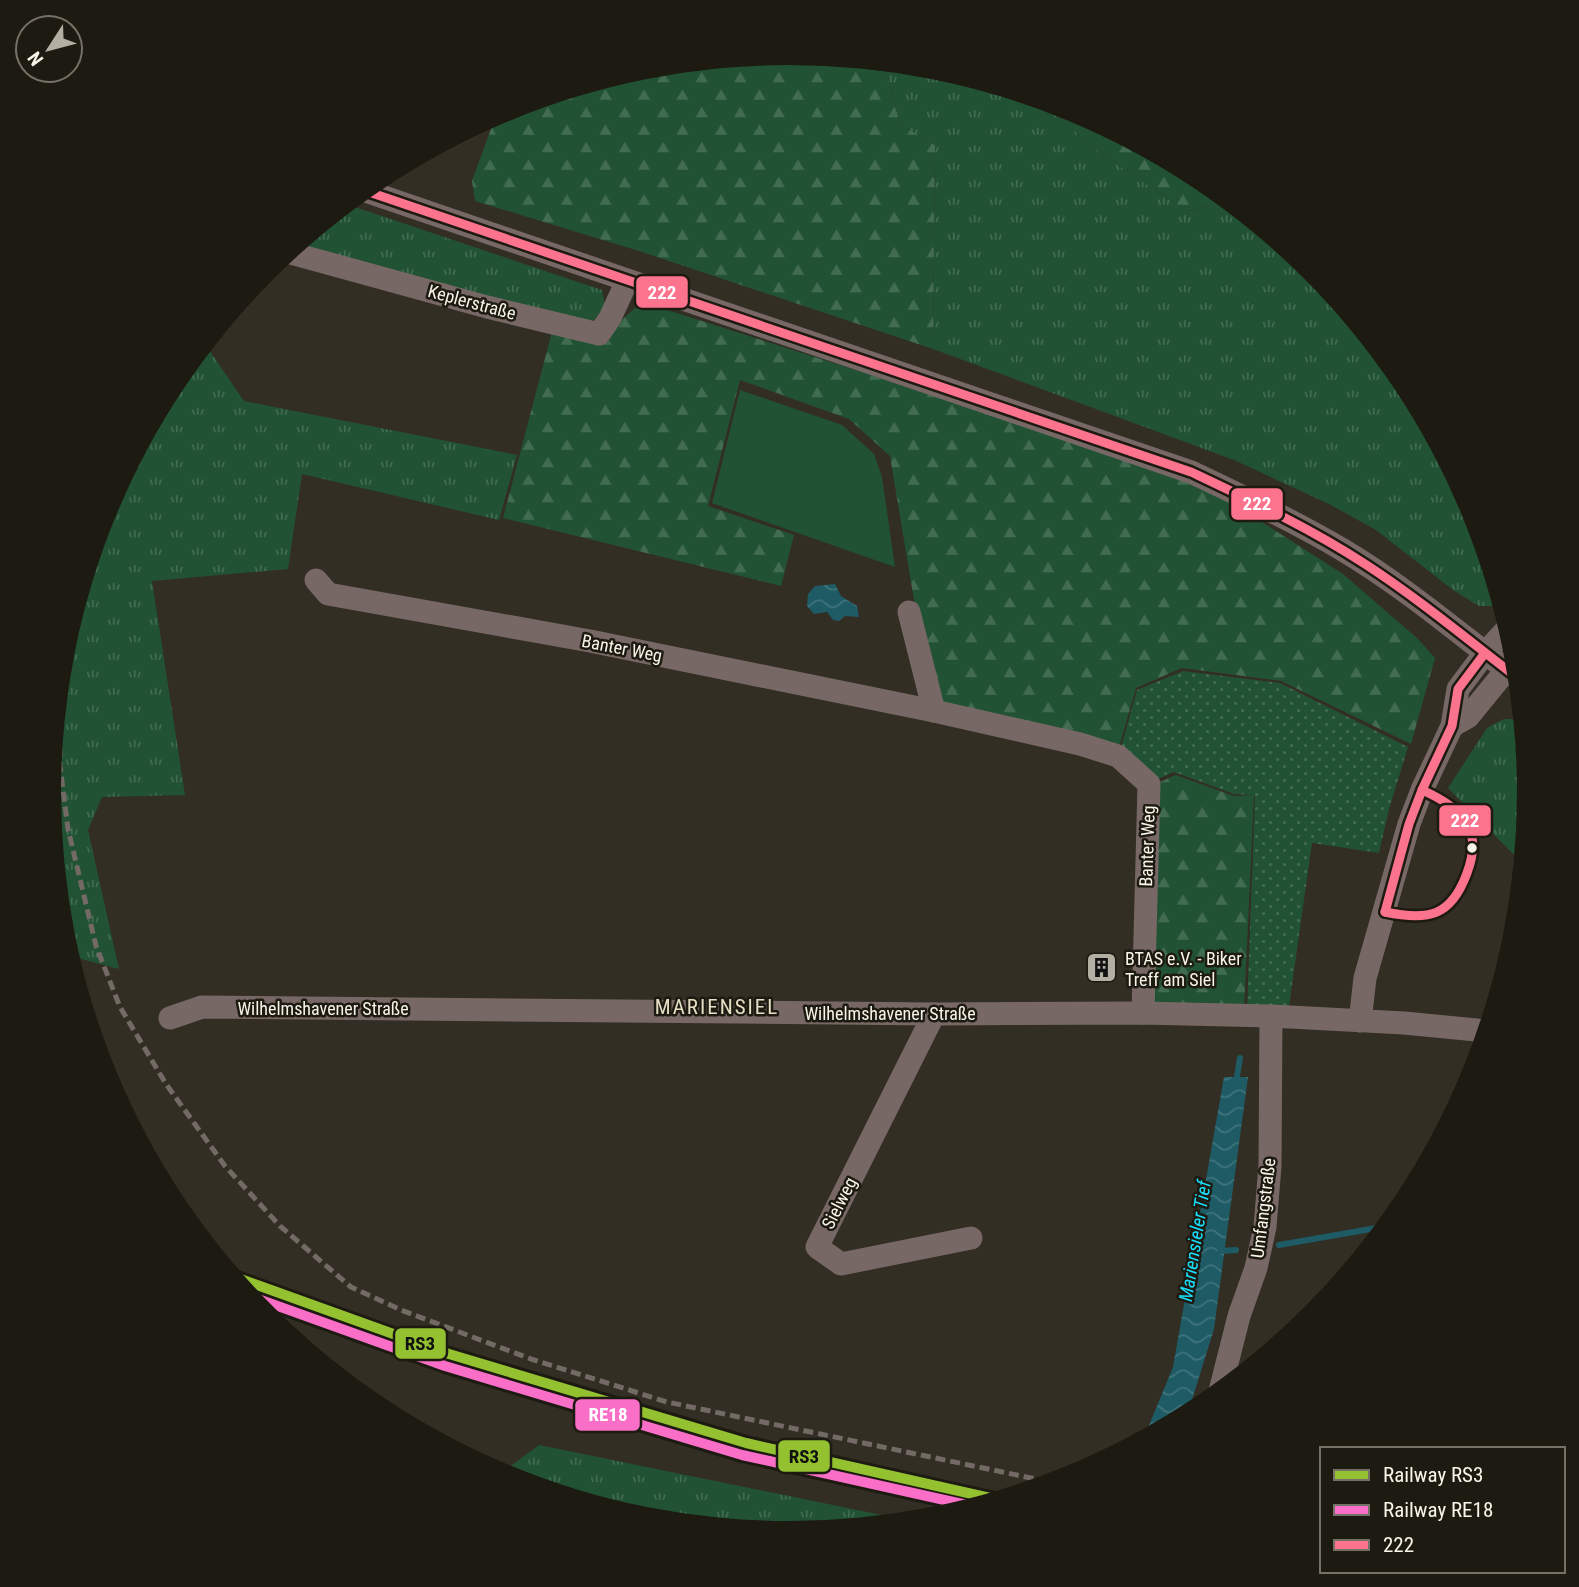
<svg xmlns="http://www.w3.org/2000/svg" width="1579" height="1587" viewBox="0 0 1579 1587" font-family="'Roboto Condensed',sans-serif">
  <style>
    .grass { fill: url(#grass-tufts) }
    .forest { fill: url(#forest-firs) }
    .park { fill: url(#park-dots) }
    .pitch { fill: #215234 }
    .water { fill: url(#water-waves) }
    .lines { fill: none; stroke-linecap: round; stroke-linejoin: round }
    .stream { stroke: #1e5b65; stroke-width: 6 }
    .minor { stroke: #786865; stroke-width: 23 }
    .rail { stroke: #736a65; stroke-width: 5; stroke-dasharray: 10 5; stroke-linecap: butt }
    .bus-1-casing { stroke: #1d1a11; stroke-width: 14 }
    .bus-1 { stroke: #fc738d; stroke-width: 9 }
    .rail-1-casing { stroke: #1d1a11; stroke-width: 16 }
    .rail-2-casing { stroke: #1d1a11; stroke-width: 16 }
    .rail-1 { stroke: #94c12f; stroke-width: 10 }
    .rail-2 { stroke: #f96ec6; stroke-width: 10 }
    .bus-dot { fill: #f8f4e8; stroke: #1d1a11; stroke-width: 2.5 }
    .labels { text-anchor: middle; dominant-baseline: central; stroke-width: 5; stroke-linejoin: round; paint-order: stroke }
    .street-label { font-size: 18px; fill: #f8f4e8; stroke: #1d1a11 }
    .poi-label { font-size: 18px; fill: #f8f4e8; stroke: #1d1a11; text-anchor: start }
    .water-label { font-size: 19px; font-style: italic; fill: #17e1fe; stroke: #1d1a11 }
    .quarter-label { font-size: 21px; letter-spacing: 2px; fill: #e5dec5; stroke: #1d1a11 }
    .line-badge { stroke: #1d1a11; stroke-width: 2.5 }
    .badge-label { font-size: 19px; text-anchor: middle; font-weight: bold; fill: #fff }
    .pale-badge-label { font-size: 19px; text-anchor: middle; font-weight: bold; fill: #111 }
  </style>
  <defs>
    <pattern id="grass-tufts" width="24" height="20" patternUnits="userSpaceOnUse" patternTransform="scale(1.75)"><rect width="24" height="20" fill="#215234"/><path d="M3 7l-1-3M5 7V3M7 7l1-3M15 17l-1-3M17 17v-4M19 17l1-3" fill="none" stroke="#426c51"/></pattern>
    <pattern id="forest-firs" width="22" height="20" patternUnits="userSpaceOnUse" patternTransform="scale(1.75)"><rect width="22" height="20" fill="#215234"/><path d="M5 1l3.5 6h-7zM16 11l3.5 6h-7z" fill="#426c51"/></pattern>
    <pattern id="park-dots" width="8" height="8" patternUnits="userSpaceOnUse" patternTransform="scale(1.75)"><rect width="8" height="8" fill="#215234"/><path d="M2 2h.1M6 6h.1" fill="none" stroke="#426c51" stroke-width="1.8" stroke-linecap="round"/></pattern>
    <pattern id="water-waves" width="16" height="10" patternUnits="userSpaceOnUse" patternTransform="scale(1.75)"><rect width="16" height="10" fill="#1e5b65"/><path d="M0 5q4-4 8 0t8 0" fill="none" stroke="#3f737b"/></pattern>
  </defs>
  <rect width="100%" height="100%" fill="#322e24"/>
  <g class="grass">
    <path d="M884,62l50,5 104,32 60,53 89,59 43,-10 83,69 92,112 69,128 29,96h-24l-26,-16 -77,-60 -47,-26 -95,-44 -301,-111 2,-204 -35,-21z"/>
    <path d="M346,204l256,86 3,16 -11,14 -45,12 -268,-74z"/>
    <path d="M205,344l39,57 273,54 -18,65 -197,-46 -14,95 -136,12 33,214 -83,2 -14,33 31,139 -38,-10 -19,-38 -13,-127 14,-145 43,-139 68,-128z"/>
    <path d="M1504,719h19l7,75 -7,70 -75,-76 39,-60z"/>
    <path d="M539,1445l377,77 -127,12 -144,-14 -145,-46z"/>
  </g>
  <g class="forest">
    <path d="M790,53l94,9 16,62 35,21 -2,204 -294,-98 -164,-50 -3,-20 24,-66 10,-6 139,-42z"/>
    <path d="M1038,99l35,11 128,68 29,23 -43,10 -89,-59z"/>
    <path d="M642,302l220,70 345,115 136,87 75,65 17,19 -24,86 -130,-63 -99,-13 -46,20 -18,63 -179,-50 -23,-89 -26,-156 -41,-37 -109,-39 -32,126 86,29 -13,51 -278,-68 50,-190 54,15 11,-20z"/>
    <path d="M1176,775l58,21 20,-1 -10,215 -96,-4 5,-221z"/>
  </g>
  <path class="park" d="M1183,671l97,12 128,64 -19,62 -10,44 -67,-10 -24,170 -41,-3 8,-215 -21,-1 -60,-22 -23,10 -31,-31 17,-61z"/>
  <path class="pitch" d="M740,390l102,35 32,29 8,23 13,90 -183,-64z"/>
  <g class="water">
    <path d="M835,584l6,12 16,10 2,11 -14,-1 -6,5 -6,-1 -6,-8 -13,2 -7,-8 1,-12 7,-8z"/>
    <path d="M1224,1077h24l-34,252 -27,87 -44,24 30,-73z"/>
  </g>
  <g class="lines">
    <g class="stream">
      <path d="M1236,1082l4,-24"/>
      <path d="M1279,1245l109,-19"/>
      <path d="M1220,1251l16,-1"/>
    </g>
    <g class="minor">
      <path d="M363,190l828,282c51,24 103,49 152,78 62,37 118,85 176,129"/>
      <path d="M287,252l200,55 112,27 11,-16 17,-37"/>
      <path d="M316,580l12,14 262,47 344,70 146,33 38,12 31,28 -6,229"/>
      <path d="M909,612l25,99"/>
      <path d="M1452,726l16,-9 49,-60"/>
      <path d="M934,1014l-117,233 24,17 130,-26"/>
      <path d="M170,1018l32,-11 732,7 209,-1 128,3 133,7 83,8"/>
      <path d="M1360,1021l5,-43 44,-154 13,-34 30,-64 6,-37 27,-36 24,-26"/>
      <path d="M1219,1395l20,-79 17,-48 9,-41 5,-61 1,-150"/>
    </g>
    <path class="rail" d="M60,687v79l8,63 28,117 24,61 46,77 59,82 55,60 71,61 50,23 130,49 136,43 388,81"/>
    <defs>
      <g id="bus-1">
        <path d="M363,190l828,282c59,28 119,56 174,92 54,35 103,76 154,115"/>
        <path d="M1385,912l24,-88 13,-34 30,-64 6,-37 27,-36"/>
        <path d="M1385,912c43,9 66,5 82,-39 17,-45 -5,-65 -45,-83"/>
      </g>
    </defs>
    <use href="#bus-1" class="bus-1-casing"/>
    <use href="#bus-1" class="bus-1"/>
    <defs>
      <path id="rail-1" d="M232,1276l217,78 297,89 253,57"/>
      <path id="rail-2" d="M247,1295l198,71 297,89 234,52"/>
    </defs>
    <use href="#rail-1" class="rail-1-casing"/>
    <use href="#rail-2" class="rail-2-casing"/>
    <use href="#rail-1" class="rail-1"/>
    <use href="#rail-2" class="rail-2"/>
  </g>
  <defs>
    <symbol id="building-square" viewBox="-11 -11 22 22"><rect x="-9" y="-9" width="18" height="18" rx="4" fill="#b3afa3" stroke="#1d1a11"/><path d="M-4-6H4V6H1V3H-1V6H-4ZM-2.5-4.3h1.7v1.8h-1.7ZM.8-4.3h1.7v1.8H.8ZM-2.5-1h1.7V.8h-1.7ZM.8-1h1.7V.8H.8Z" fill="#111"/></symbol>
  </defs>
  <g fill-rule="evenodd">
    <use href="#building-square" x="1084" y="950" width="35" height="35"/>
  </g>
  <circle class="bus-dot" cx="1472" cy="848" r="6"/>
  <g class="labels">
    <g class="street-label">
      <text transform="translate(472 302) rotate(15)">Keplerstraße</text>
      <text transform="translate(622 648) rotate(11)">Banter Weg</text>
      <text transform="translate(1147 846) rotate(-88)">Banter Weg</text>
      <text x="323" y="1008">Wilhelmshavener Straße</text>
      <text x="890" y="1013">Wilhelmshavener Straße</text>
      <text transform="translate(839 1203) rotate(-63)">Sielweg</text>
      <text transform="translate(1263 1208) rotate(-83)">Umfangstraße</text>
    </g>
    <g class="poi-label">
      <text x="1125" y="958">BTAS e.V. - Biker<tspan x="1125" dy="21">Treff am Siel</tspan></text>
    </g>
    <g class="water-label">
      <text transform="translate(1195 1241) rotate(-81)">Mariensieler Tief</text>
    </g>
    <g class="quarter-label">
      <text x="717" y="1007">MARIENSIEL</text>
    </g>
  </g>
  <path d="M0 0H1579V1587H0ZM61 793a728 728 0 1 1 1456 0a728 728 0 1 1-1456 0Z" fill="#1d1a11" fill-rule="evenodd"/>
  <g class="line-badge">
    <rect x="635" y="275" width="54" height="34" rx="7" fill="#fc738d"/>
    <rect x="1230" y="487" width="54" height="34" rx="7" fill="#fc738d"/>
    <rect x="1438" y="804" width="54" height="33" rx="7" fill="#fc738d"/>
    <rect x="394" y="1327" width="53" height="33" rx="7" fill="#94c12f"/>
    <rect x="574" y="1398" width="67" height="34" rx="7" fill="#f96ec6"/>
    <rect x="777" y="1439" width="54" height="34" rx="7" fill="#94c12f"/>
  </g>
  <g class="badge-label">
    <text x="662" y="299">222</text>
    <text x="1257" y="510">222</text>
    <text x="1465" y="827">222</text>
    <text x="608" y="1421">RE18</text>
  </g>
  <g class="pale-badge-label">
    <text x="420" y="1350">RS3</text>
    <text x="804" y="1463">RS3</text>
  </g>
  <rect x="1320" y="1447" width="245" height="126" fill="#1d1a11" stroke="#757167" stroke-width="2"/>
  <rect x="1334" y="1470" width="35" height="10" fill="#94c12f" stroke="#757167" stroke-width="2"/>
  <text x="1383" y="1482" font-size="21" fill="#f8f4e8">Railway RS3</text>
  <rect x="1334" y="1505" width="35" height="10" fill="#f96ec6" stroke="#757167" stroke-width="2"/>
  <text x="1383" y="1517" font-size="21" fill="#f8f4e8">Railway RE18</text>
  <rect x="1334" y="1540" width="35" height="10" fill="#fc738d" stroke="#757167" stroke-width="2"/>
  <text x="1383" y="1552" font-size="21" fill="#f8f4e8">222</text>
  <g transform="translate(49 49) rotate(234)"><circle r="33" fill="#1d1a11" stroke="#757167" stroke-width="2"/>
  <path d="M0-5L12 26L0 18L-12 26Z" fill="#b3afa3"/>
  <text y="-10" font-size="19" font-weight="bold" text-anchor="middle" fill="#f8f4e8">N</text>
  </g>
</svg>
